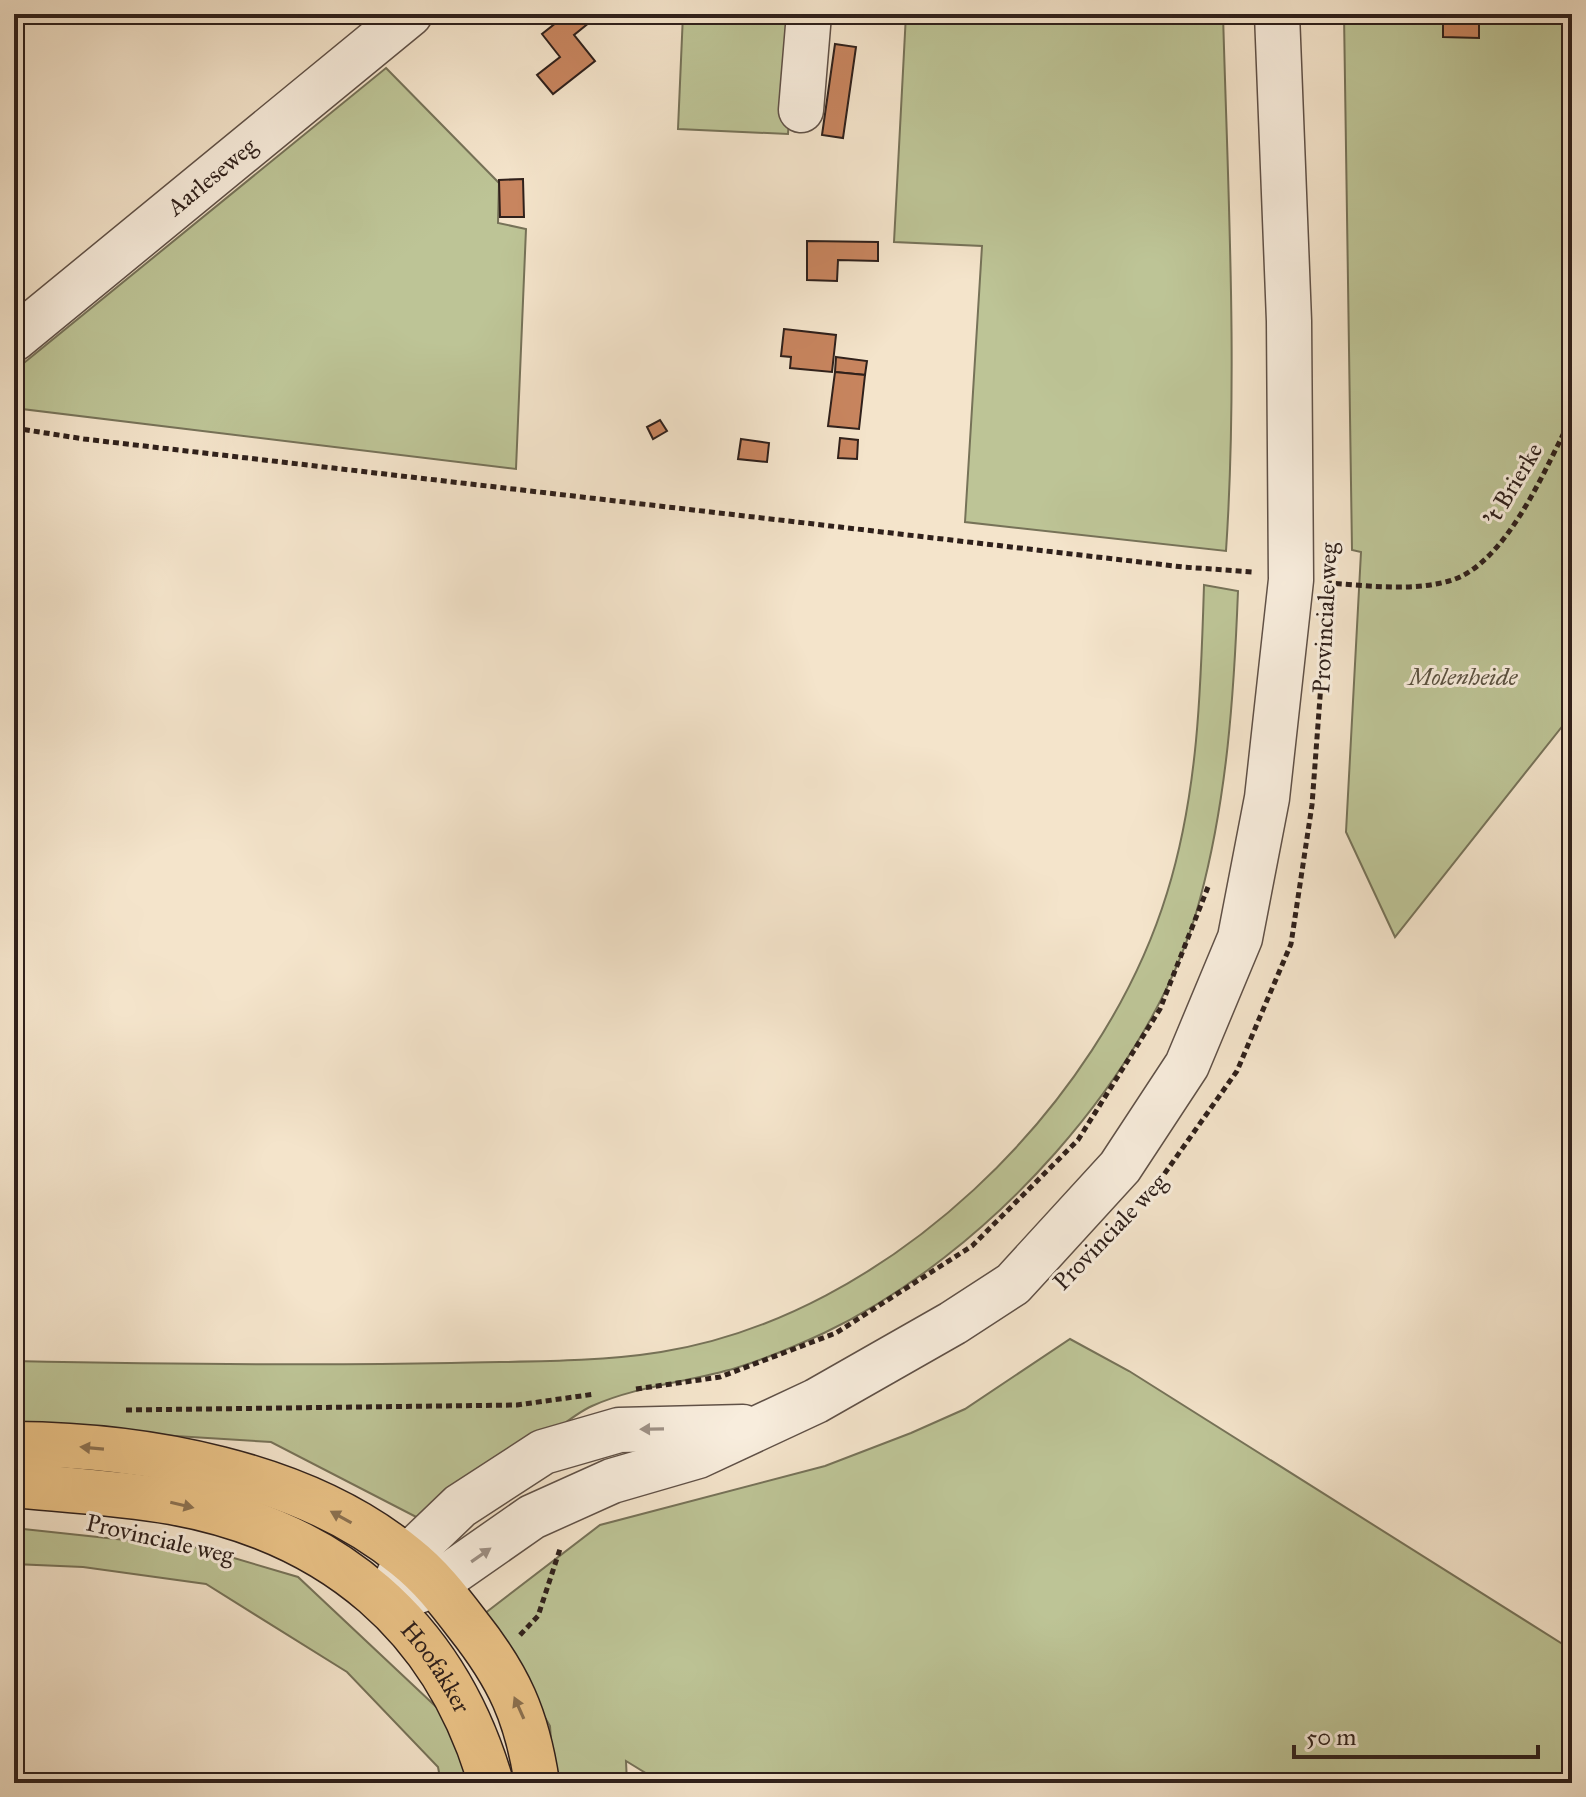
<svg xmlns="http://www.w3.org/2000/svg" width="1586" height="1797" viewBox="0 0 1586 1797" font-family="'IM FELL Great Primer',serif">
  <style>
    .green { fill: #bdc496; stroke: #767258; stroke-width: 2 }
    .building { fill: #c8855f; stroke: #2f201b; stroke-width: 2 }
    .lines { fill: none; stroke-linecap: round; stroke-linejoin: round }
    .minor-casing { stroke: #605147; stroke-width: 47 }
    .major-casing { stroke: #2f201b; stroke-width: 47 }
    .path { stroke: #2f201b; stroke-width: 5; stroke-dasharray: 6 4; stroke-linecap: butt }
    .minor { stroke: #f8eddd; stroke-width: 44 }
    .major { stroke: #eac286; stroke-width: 44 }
    .oneway { fill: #9e9186 }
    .oneway2 { fill: #8c7150 }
    .labels { text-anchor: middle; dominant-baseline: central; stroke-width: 6; stroke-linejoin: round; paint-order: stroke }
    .street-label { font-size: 24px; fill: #2f201b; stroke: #f8eddd }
    .park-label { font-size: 24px; font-style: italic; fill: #5a5140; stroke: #f8eddd }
  </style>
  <rect width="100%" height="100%" fill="#f4e4cb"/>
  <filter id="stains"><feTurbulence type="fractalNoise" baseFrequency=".0025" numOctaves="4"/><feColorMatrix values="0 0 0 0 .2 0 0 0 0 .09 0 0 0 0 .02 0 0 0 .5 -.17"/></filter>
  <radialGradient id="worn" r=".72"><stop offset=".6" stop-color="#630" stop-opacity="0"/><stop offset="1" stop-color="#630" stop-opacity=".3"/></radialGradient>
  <g class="green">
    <path d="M683,14h112l-7,120 -110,-5z"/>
    <path d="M906,14h317c5,179 15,358 3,537l-261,-29 17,-276 -88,-4z"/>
    <path d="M1344,14h228v700l-177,223 -49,-105 15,-280 -9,-2z"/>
    <path d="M386,68l113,115 -1,40 28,6 -10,240 -502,-61v-37z"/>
    <path d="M1204,585l34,6c-4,104 -11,207 -38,308 -46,175 -214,357 -376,434 -28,13 -59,26 -88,35 -47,14 -100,18 -144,38 -18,8 -35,24 -51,35 -39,27 -78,53 -117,80l-153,-79 -257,-16v-65c146,3 291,5 437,2 70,-2 141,0 210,-11 226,-36 440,-244 506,-459 31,-99 34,-205 37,-308z"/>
    <path d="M1070,1339l59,32 443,279v133h-910l-36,-22 1,22h-73l-4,-57 -66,-112 116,-89 225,-59 86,-33 54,-24z"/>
    <path d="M14,1528l186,20 98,29 183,172 5,34h-45l-3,-16 -91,-95 -141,-88 -123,-17 -69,-3z"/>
  </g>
  <g class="building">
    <path d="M551,14h49l-26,21 21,26 -42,33 -16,-19 23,-18 -18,-23 15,-12z"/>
    <path d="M1443,14l36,1v23l-36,-1z"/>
    <path d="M835,44l21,3 -13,91 -21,-3z"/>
    <path d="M523,179l1,38h-24l-1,-37z"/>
    <path d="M807,241l71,1v19l-40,-1 -1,21 -30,-1z"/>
    <path d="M784,329l52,6 -4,37 -42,-4 1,-11 -10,-1z"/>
    <path d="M836,357l31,4 -2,14 -30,-3z"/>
    <path d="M835,372l30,3 -6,54 -31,-3z"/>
    <path d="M660,420l7,11 -14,8 -6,-12z"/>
    <path d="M840,438l18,2 -1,19 -19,-1z"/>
    <path d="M741,439l28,4 -2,19 -29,-3z"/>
  </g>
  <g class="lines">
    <defs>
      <g id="minor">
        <path d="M801,110l8,-96"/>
        <path id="s1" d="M14,339l396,-325"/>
        <path d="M391,1593l16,-36 53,-51 83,-54 76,-22 124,-3"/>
        <path d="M387,1603l49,-19 96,-67 80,-36 86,-25 118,-55 137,-78 60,-39 107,-117 67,-102 53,-127 27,-140 24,-218 -2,-259 -12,-307"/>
      </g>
      <g id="major">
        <path d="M14,1444c130,1 289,28 392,113 24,19 42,42 61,67 42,53 60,92 70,159"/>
        <path id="s2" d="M14,1485c53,5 106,8 158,17 160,29 273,123 319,281"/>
      </g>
    </defs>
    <use href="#minor" class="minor-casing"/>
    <use href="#major" class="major-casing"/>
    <g class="path">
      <path d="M14,428l70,11 1099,128 70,5"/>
      <path d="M1326,583c39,2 84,9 123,-2 58,-16 97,-115 123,-164"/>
      <path d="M1153,1190l84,-119 54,-127 21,-139 9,-121"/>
      <path d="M636,1389l84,-12 116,-44 136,-87 106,-106 82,-131 48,-122"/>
      <path d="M126,1410l391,-5 78,-11"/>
      <path d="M520,1635l18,-19 22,-67"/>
    </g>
    <use href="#minor" class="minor"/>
    <use href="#major" class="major"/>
  </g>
  <defs><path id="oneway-solid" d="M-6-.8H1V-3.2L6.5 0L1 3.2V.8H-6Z" transform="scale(2)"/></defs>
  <g class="oneway">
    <use href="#oneway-solid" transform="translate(652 1429) rotate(179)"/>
    <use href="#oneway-solid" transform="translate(481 1555) rotate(-35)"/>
  </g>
  <g class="oneway2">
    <use href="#oneway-solid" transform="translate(92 1448) rotate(-175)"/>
    <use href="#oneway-solid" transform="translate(182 1505) rotate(13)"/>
    <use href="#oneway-solid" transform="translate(341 1517) rotate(-151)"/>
    <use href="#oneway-solid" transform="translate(519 1708) rotate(-114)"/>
  </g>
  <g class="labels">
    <g class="street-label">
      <text stroke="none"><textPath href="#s1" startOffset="256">Aarleseweg</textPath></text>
      <text transform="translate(1513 484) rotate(-59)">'t Brierke</text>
      <text transform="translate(1325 618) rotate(-87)">Provinciale weg</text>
      <text transform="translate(1110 1232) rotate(-46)">Provinciale weg</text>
      <text transform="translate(160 1539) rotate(13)">Provinciale weg</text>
      <text stroke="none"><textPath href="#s2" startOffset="480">Hoofakker</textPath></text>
    </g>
    <g class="park-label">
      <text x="1463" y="677">Molenheide</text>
    </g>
  </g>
  <rect width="1586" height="1797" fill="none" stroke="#f4e4cb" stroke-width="48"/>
  <rect x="16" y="16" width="1554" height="1765" fill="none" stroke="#2f201b" stroke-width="4"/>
  <rect x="24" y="24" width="1538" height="1749" fill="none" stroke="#2f201b" stroke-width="2"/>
  <path d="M1294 1745v12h244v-12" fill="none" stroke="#2f201b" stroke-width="4"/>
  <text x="1306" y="1745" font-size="24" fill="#2f201b" stroke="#f8eddd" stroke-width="6" paint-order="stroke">50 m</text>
  <rect width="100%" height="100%" filter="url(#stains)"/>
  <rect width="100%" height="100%" fill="url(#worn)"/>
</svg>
